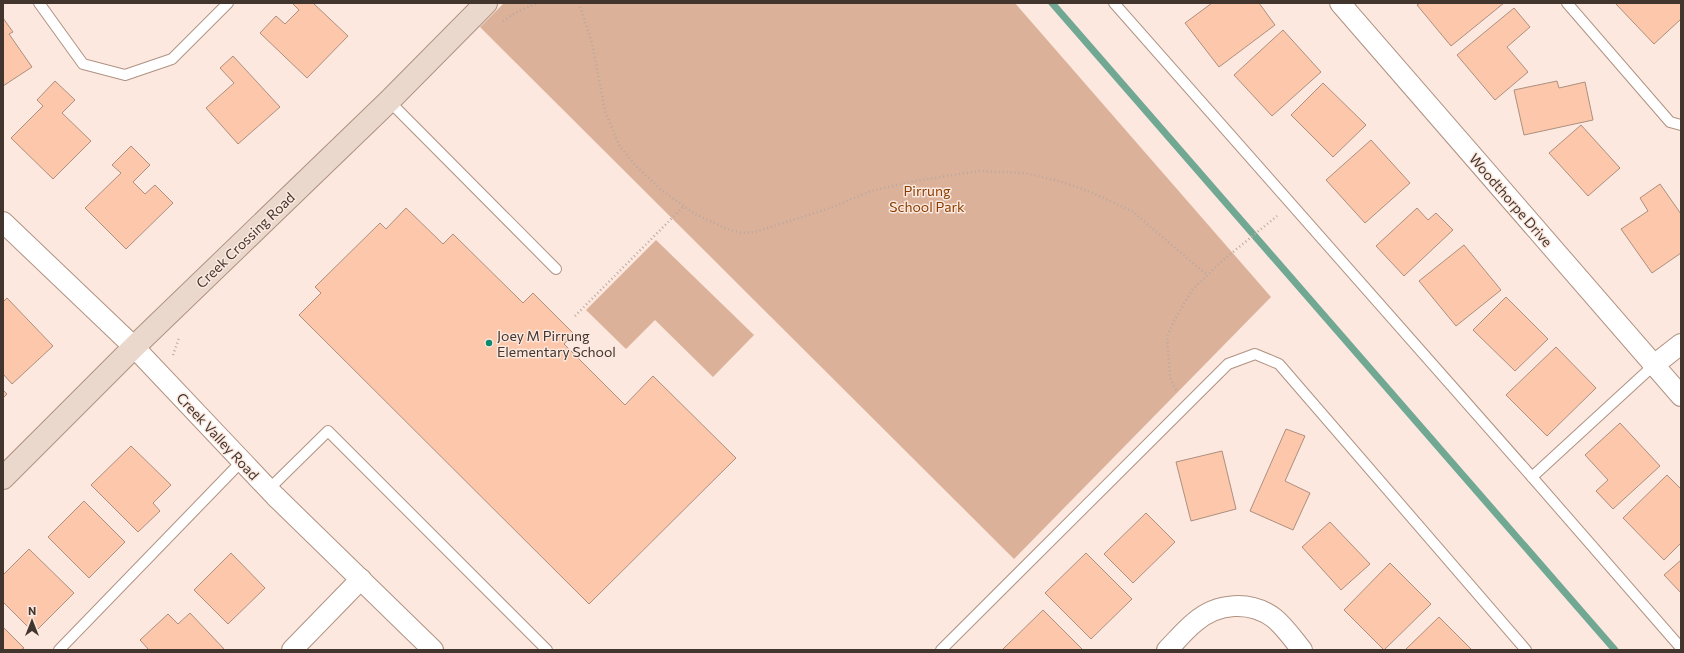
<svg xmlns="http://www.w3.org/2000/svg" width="1684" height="653" viewBox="0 0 1684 653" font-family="Commissioner,sans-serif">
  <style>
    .green { fill: #dcb19a }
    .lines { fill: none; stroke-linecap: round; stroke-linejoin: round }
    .stream { stroke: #71a894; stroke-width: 7 }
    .building { fill: #fcc7aa; stroke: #ad8f7f }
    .lane-casing { stroke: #b09282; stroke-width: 12 }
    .street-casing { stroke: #b09282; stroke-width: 22 }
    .secondary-casing { stroke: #b09282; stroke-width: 24 }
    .path { stroke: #b9a89f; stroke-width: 2.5; stroke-dasharray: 1 3; stroke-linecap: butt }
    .lane { stroke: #fff; stroke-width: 10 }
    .street { stroke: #fff; stroke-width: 20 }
    .secondary { stroke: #ebd8cd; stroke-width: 22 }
    .poi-dot { fill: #0c8a6e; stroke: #fce8de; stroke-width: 1.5 }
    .labels { text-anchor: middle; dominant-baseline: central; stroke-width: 3; stroke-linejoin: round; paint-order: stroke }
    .park-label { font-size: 14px; fill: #893d00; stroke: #fce8de }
    .street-label { font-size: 14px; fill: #41352e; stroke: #fce8de }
    .poi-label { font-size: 14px; fill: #41352e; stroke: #fce8de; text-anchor: start }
  </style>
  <rect width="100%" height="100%" fill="#fce8de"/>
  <g class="green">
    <path d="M504,3h511l256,294 -257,262 -534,-532z"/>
    <path d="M656,240l98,95 -41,42 -58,-57 -29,29 -40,-39z"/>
  </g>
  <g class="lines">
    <path class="stream" d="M1052,3l563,647"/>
  </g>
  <g class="building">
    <path d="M292,3h21l35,33 -41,42 -47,-45 16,-17 9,8 14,-14z"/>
    <path d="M1212,3h47l16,22 -56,42 -34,-44z"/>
    <path d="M1420,3h84l-53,43 -34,-41z"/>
    <path d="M1615,3h66v16l-27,25z"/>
    <path d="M1514,8l16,19 -23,20 21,25 -33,28 -38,-45z"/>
    <path d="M3,18l10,14 -4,2 23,33 -29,19z"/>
    <path d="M1283,30l38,42 -49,44 -38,-41z"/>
    <path d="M233,56l47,51 -42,37 -32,-36 28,-25 -14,-15z"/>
    <path d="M55,81l20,19 -13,13 29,28 -38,38 -42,-41 32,-32 -6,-6z"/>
    <path d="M1557,81l2,7 26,-6 8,38 -69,15 -10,-45z"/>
    <path d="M1323,83l43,42 -33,32 -42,-42z"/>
    <path d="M1581,125l39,43 -32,28 -39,-43z"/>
    <path d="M1371,140l39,43 -45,40 -39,-43z"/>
    <path d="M131,146l19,19 -17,17 12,12 10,-9 18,18 -47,46 -41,-41 36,-35 -9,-8z"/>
    <path d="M1660,184l21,30v39l-29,20 -31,-44 27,-18 -8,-13z"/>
    <path d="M406,208l37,36 10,-10 70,69 10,-10 41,41 -10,10 61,61 28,-29 83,82 -147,146 -290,-289 22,-22 -6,-6 65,-64 6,6z"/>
    <path d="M1417,208l11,12 8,-7 17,17 -49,46 -28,-30z"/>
    <path d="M1464,245l37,45 -45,36 -37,-45z"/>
    <path d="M1506,297l42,42 -33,32 -42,-41z"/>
    <path d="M7,298l46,48 -41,38 -9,-10v-72z"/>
    <path d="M1556,347l40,41 -49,48 -41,-41z"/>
    <path d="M3,390l4,4 -4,4z"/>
    <path d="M1620,423l40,43 -47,43 -17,-18 12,-11 -23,-25z"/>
    <path d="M1286,429l19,7 -20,45 25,12 -17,37 -43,-19z"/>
    <path d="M131,446l40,39 -18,18 7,8 -22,21 -47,-47z"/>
    <path d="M1222,451l14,58 -45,12 -15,-59z"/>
    <path d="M1667,475l14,14v54l-17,17 -41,-42z"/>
    <path d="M84,501l41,41 -36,36 -41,-41z"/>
    <path d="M1146,513l29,29 -42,41 -29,-29z"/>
    <path d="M1330,522l40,42 -29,26 -39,-43z"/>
    <path d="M29,549l45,44 -40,40 -31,-31v-27z"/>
    <path d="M231,553l34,35 -37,36 -34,-34z"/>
    <path d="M1086,553l46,46 -41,40 -46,-46z"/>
    <path d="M1681,560v33l-17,-18z"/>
    <path d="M1390,563l41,41 -47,46 -40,-40z"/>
    <path d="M1043,610l40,40h-81z"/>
    <path d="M190,613l35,37h-76l-9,-10 28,-26 10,10z"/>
    <path d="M1439,617l33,33h-67z"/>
    <path d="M3,627l21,21 -3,2h-18z"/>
  </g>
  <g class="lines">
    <defs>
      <g id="lane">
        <path d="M39,3l44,61 42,11 47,-16 56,-56"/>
        <path d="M1114,3l418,474 149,171"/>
        <path d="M1567,3l103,119 11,3"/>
        <path d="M389,101l167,168"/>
        <path d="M1532,477l122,-112"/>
        <path d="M269,489l59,-58 219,219"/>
        <path d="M59,650l183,-189"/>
        <path d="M941,650l287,-286 27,-10 24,10 247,286"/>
      </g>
      <g id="street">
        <path d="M1340,3l341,393"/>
        <path d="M3,222l131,125 141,149 158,154"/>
        <path d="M1654,365l27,-21"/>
        <path d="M292,650l69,-71"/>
        <path d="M1167,650c9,-9 18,-20 28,-28 22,-19 55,-22 79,-4 11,9 19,21 28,32"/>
      </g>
      <path id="secondary" d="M3,478l131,-131 255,-246 97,-98"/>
    </defs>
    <use href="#lane" class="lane-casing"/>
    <use href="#street" class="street-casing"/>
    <use href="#secondary" class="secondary-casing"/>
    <g class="path">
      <path d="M579,3l13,40 13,68 14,34 16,20 25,24 35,25 32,15 15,4 13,-1 75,-24 41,-17 44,-10 64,-10 45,2 35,8 29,10 44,20 75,64"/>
      <path d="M503,21l12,-8 22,-10"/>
      <path d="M575,316l109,-110"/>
      <path d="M173,355l6,-17"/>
      <path d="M1176,390l-6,-12 -3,-42 7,-15 18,-31 30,-29 55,-45"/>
    </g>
    <use href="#lane" class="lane"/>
    <use href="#street" class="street"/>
    <use href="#secondary" class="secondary"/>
  </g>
  <circle class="poi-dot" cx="489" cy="343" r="4"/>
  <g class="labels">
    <g class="park-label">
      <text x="927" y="190">Pirrung<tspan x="927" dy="16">School Park</tspan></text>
    </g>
    <g class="street-label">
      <text transform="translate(1511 200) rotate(49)">Woodthorpe Drive</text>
      <text transform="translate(245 240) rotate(-44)">Creek Crossing Road</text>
      <text transform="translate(218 436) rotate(47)">Creek Valley Road</text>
    </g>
    <g class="poi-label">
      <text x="497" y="335">Joey M Pirrung<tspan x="497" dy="16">Elementary School</tspan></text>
    </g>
  </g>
  <rect width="1684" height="653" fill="none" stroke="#41352e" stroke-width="8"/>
  <g transform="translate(32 621)" stroke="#fce8de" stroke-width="3" paint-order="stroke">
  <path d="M0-3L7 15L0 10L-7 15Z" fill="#41352e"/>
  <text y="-6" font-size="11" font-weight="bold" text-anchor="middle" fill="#41352e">N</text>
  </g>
</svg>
